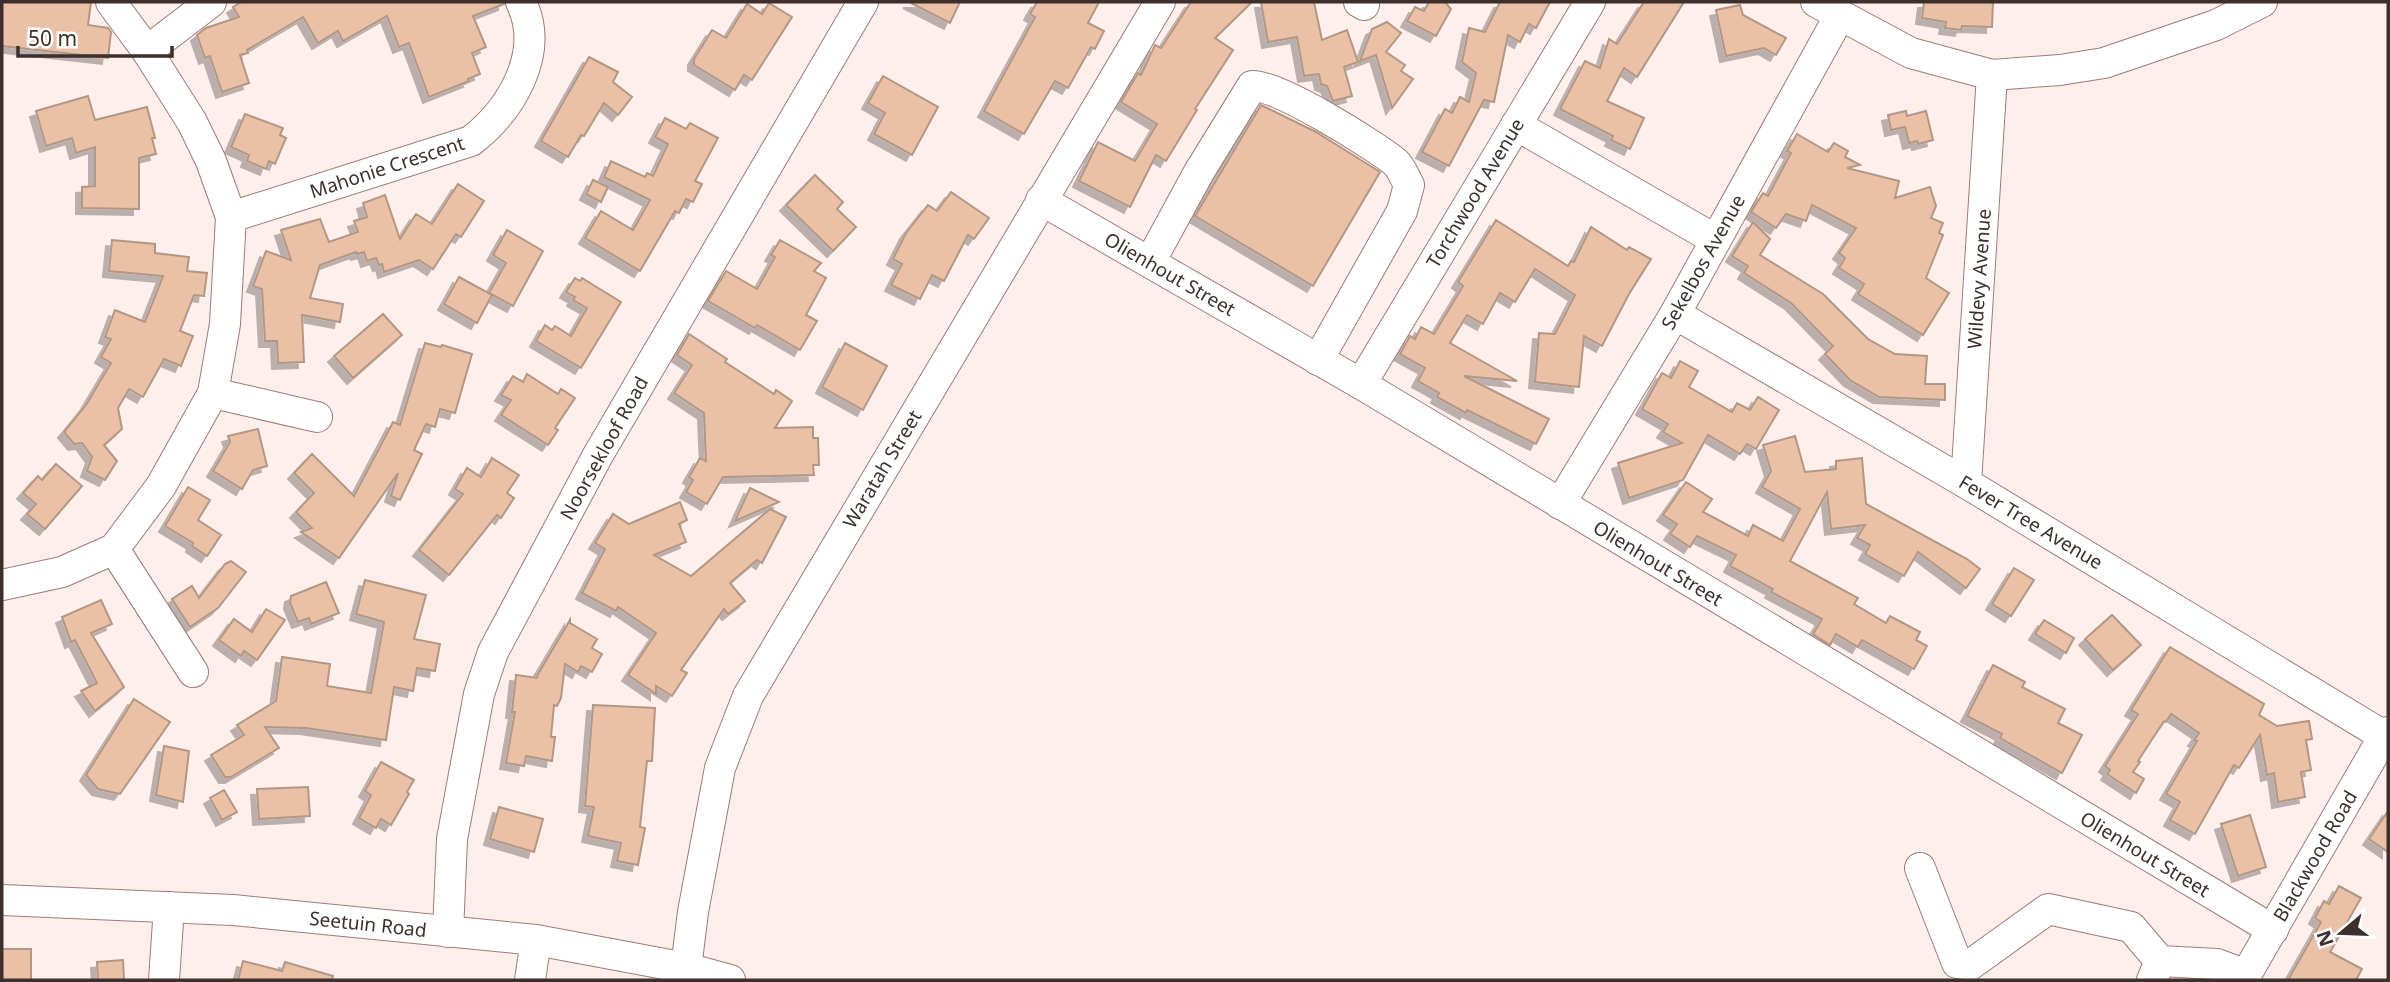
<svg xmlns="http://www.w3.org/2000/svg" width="2390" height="982" viewBox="0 0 2390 982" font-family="'Noto Sans',sans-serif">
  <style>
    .building { fill: #eac1a6; stroke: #b39785; stroke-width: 2; filter: url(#shadow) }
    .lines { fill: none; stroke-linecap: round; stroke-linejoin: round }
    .minor-casing { stroke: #9d7c75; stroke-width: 32 }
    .minor { stroke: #fff; stroke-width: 30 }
    .labels { text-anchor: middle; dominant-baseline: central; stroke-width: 6; stroke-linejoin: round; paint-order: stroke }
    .street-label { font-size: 19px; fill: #3d302c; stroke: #fff }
  </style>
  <defs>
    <filter id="shadow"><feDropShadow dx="-6" dy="6" stdDeviation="0" flood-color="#0004"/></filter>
  </defs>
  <rect width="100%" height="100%" fill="#feefec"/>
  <g class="building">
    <path d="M2,2h89l-3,23 20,3 3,4 -3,26 -106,-12z"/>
    <path d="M241,2h263v2l-31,12 13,31 -14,6 8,21 -12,5 1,2 -40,16 -20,-54 -10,4 -12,-31 -44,25 -5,-10 -20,12 -15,-26 -56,33 1,3 -8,2 9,28 -27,9 -12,-36 -5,2 -8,-23 9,-7 33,-11 -6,-10z"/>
    <path d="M909,2h51l-10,21z"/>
    <path d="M1037,2h62l-11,21 16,8 -9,18 -4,-2 -23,41 -13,-7 -31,53 -40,-23 51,-94 -5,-3z"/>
    <path d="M1191,2h61l-37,36 18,12 -38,59 2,1 -31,51 -10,-6 -26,52 -51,-26 19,-39 37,19 22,-37 -36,-22 17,-29 3,2 14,-30 6,3z"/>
    <path d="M1261,2h53l8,38 25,-10 11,32 -14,5 8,29 -19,5 -6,-15 -6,-2 -2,-10 -15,2 -7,-39 -29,5z"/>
    <path d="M1429,2h16l6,7 -15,27 -29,-15 8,-14 9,4z"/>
    <path d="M1500,2h50l-14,26 -7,-4 -9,18 -12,-7 -14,67 -10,-2 -35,66 -27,-14 23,-43 7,4 8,-16 9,5 7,-29 -14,-11 7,-34 16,4z"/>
    <path d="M1644,2h40l-47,75 -13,-9 -17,33 37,17 -14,31 -19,-9 2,-4 -53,-27 25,-48 15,7 9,-29 8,5z"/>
    <path d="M1924,2h69l-1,25 -30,-1 -1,4 -16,-2 1,-6 -24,-4z"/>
    <path d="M769,3l23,14 -40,63 -8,-5 -9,15 -41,-25v-6l18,-29 14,8 21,-34 15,10z"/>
    <path d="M1740,5l3,10 43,23 -10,17 -12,-7 -38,8 -10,-46z"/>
    <path d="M1387,22l14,11 -15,19 19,13 -4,6 12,8 -21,29 -16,-53 -16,6 12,-32z"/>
    <path d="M589,57l29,15 -5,10 19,15 -14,18 -14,-12 -20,33 -3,-1 -13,22 -27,-16z"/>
    <path d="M883,76l55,31 -26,48 -38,-21 11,-21 -17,-10z"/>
    <path d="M88,96l7,24 52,-13 8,31h-3l4,16 -17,4v51l-57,-1v-21l13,-1v-39l-19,6 -4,-15 -26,8 -10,-35z"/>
    <path d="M1261,105l55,27 64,40 -67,114 -118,-70z"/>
    <path d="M1906,111l1,5 19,-5 7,29 -15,4 -1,-3 -8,2 -4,-16 -14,3 -3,-15z"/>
    <path d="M245,114l38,14 -3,7 6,3 -11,26 -6,-3 -3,8 -19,-8 2,-6 -18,-8z"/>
    <path d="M665,118l21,11 4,-6 28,15 -23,43 7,3 -9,18 -7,-3 -7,14 -4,-2 -35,60 -55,-33 16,-27 32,19 17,-30 -46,-23 7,-16 34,16 2,-4 6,3 15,-32 -13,-7z"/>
    <path d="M1797,134l31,18 6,-9 14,8 -3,6 15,8 -13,3 52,13 -4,17 35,-11 6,19 -5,12 12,5 -4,10 4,2 -17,43 23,15 -26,42 -65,-41 6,-10 -25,-16 6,-10 -6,-5 17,-25 -44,-23 -6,16 -20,-7 -10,14 -25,-16 12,-19 5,3 23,-43 -4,-2z"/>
    <path d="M815,175l28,27 -6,7 19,18 -23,24 -47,-46z"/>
    <path d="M593,180l15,7 -7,15 -15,-8z"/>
    <path d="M458,184l26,17 -23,36 -5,-3 -23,35 -14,-9 -35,12 -2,-8 -3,1 -3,-7 -9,3 -3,-9 -7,2 -1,-2 -36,13 -10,33 33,6 -3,18 -38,-7 2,47 -26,1 -1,-22h-12l-3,-52 -9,-3 13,-35 25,9 -10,-30 39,-11 9,23 29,-10 -4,-11 13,-4 -4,-14 22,-8 15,44 16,-25 16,10z"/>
    <path d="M951,192l38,26 -15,21 -6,-4 -24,46 -12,-6 -12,24 -29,-14 11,-21 -9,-5 13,-26 22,-28 9,6z"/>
    <path d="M1496,220l72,46 3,-5 3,1 17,-35 36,23 2,-3 22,12 -22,35 -27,52 -18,-10 -5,51 -44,-5 4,-49 16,1 20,-39 -40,-26 -20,33 -15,-9 -17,31 -16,-9 -17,28 67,38 -53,-5 85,43 -13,25 -69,-34 -1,3 -29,-16 2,-4 -21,-12 7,-13 -25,-14 10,-18 5,3 6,-12 13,7 29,-48 -5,-4z"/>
    <path d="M1753,222l17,17 -10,16 63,39 45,45 27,15 32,2 -2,28h20v16l-66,-3 -29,-17 -25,-26 8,-8 -42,-43 -47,-30 4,-7 -16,-10z"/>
    <path d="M507,230l36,21 -30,55 -24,-13 17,-30 -13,-8z"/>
    <path d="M112,240l43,4v9l34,4 -2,14 20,2 -3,23 -10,-1 -14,36 13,5 -12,30 -17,-7 -21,38 -14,-8 -11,19 4,21 -18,16 13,16 -12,19 -18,-9 5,-14 -10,-14 -8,1 -10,-12 22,-27 25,-42 -10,-6 10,-18 -6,-2 10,-27 30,12 18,-46 -54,-5z"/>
    <path d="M780,240l41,23 -7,8 12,7 -20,37 11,6 -17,29 -43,-25 -2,3 -47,-27 18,-30 31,18 18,-32 -4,-2z"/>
    <path d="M459,277l33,18 -15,28 -33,-19z"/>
    <path d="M575,278l5,3 2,-3 39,24 -40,66 -45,-27 9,-16 7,5 3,-4 16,10 16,-28 -14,-8 2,-3 -9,-5z"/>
    <path d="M383,314l19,21 -49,43 -19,-22z"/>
    <path d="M689,334l38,25 -2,3 49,32 2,-4 16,11 -17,27 38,-1v11h5l1,27h-6l1,10 -91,2 -16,27 -21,-12 7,-12 -4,-3 11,-19 6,3 -2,-48 -30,-20 18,-28 -15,-10z"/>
    <path d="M425,343l16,4 1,-2 30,9 -17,59 -15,-4 -5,18 -9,-3 -12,26 8,4 -22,46 -9,-4 7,-23 -59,85 -38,-26 11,-4 -16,-16 18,-19 -20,-20 18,-19 42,42 39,-74 7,3z"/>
    <path d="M845,343l42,23 -24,44 -41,-23z"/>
    <path d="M1680,361l18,10 -9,16 43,25 5,-9 13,7 8,-13 21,13 -23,39 -9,-5 -7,10 -32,-19 -25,45 -54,18 -11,-35 64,-20 -19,-11 5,-8 -26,-15 20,-36 9,5z"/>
    <path d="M527,374l31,20 3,-5 14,9 -20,30 3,2 -10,15 -47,-30 10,-15 -10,-5 12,-19 10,6z"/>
    <path d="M258,429l9,37 -14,4 -11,19 -29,-18 17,-29 -2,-6z"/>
    <path d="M1795,436l10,36 31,-3v-8l26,-3 4,46 101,55 13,10 -14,19 -48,-36 -14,24 -39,-22 5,-9 -13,-7 8,-13 -34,4 -4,-37 -37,69 68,37 -4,6 32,19 4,-7 30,16 -4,8 11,6 -13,23 -52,-29 -4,7 -22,-13 -6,11 -17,-11 9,-15 -51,-27 2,-3 -43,-23 6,-11 -39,-19 -7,11 -20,-13 7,-10 -14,-9 23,-33 26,17 -9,13 45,24 5,-11 30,16 17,-32 -38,-22 9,-16 -8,-26z"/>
    <path d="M492,458l27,17 -12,18 7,5 -13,20 -4,-3 -48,60 -30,-25 44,-56 -8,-5 12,-21 14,9z"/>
    <path d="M56,464l26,22 -37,43 -18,-15 9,-10 -13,-11 15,-17 4,4z"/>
    <path d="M188,487l22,13 -12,20 23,15 -14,21 -15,-10 1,-3 -28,-17z"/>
    <path d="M750,488l29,14 -44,19z"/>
    <path d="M680,502l7,18 -8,4 7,18 -32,13 37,21 79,-67 16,8 -24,46 -5,-3 -27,23 15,18 -17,13 -4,-5 -43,61 6,3 -15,23 -16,-10v8l-28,-19 28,-42 -38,-26 -2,4 -34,-18 23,-44 -10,-6 18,-29 16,10z"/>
    <path d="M231,561l15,11 -28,36 -28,19 -18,-28 20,-13 7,12 26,-34z"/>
    <path d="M2014,568l20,12 -23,36 -19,-12z"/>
    <path d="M365,580l61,15 -12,44 26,5 -5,27 -18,-3 -4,23 -19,-4 -8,53 -80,-12 -41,-1 14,21 -48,29h-6l-14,-22 33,-20 -7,-10 39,-24 6,-44 48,7 -3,22 44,7 13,-71 -28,-8z"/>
    <path d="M326,582l13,31 -28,11 -2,-6 -11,4 -8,-19 1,-7z"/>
    <path d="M101,600l11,24 -21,9 33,54 -29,24 -14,-20 16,-8 -22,-43 -4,2 -9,-25z"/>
    <path d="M266,609l19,11 -28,40 -13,-9 -3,5 -22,-16 15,-21 18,13z"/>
    <path d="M2112,615l29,30 -28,25 -28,-31z"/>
    <path d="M570,620v3l27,16 -5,9 10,6 -10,18 -11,-6 -3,6 -13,-8 -4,34 -4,8 -3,-1 -3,32h4l-3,24 -26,-5 -2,10 -18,-3 9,-51h-3l4,-37 21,3 1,-4z"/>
    <path d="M2044,620l30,18 -8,15 -31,-19z"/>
    <path d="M2170,647l94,57 -5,11 18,11 32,-5 3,18 -6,1 5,30 -10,2 4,25 -27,5 -4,-29 -7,2 -7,-40 -21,33 -5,-3 -39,69 -25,-14 10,-18 -14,-8 31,-53 -3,-1 5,-7 -28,-19 -5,8 -2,-1 -26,40 2,1 -7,10 11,7 -8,14 -29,-19 3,-4 -5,-4 33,-52 -7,-4z"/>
    <path d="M1993,665l32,17 -3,5 43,22 -7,14 24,12 -20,38 -62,-35 2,-4 -35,-18z"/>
    <path d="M134,699l36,23 -50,72 -22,-5 -12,-14z"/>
    <path d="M593,705l62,3 -3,53h-5l-7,66 5,1 -7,37 -21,-4 4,-18 -33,-7 6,-29 -9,-1z"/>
    <path d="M164,746l25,5 -6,51 -27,-7z"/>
    <path d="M381,762l33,18 -7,12 2,2 -18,31 -10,-6 -5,9 -17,-10 12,-23 -6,-4z"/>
    <path d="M308,787l2,29 -51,3 -2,-30z"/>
    <path d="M224,790l13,22 -15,8 -12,-22z"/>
    <path d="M499,807l44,12 -9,33 -44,-13z"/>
    <path d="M2388,811v41l-19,-13z"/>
    <path d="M2250,815l16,52 -28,9 -17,-52z"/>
    <path d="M2339,886l22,12 -31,54 32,17 -6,11h-68l33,-58 -6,-4 9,-17 5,3z"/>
    <rect x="2" y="949" width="29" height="31"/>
    <path d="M123,960l1,20h-26l-1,-18z"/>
    <path d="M243,961l39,10 3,-9 48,14 -1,4h-94z"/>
  </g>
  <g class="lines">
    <defs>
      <g id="minor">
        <path d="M1359,2l5,3"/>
        <path d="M1816,2l95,51 81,22 68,-5 44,-7 112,-38 46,-23"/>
        <path d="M147,51l64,-49"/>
        <path d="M1516,125l200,115"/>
        <path d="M1041,200l320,184 912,546"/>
        <path d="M231,217l240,-76c40,-31 75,-88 50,-139"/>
        <path d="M1150,262l49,-90 53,-86c21,-4 124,60 143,76 6,5 10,16 14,23l-7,26 -84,149"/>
        <path d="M1675,314l291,169 418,253"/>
        <path d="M1361,384l229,-382"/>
        <path d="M213,393l104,24"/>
        <path d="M1966,483l26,-408"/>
        <path d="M1560,504l115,-190 165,-299"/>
        <path d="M114,549l79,123"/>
        <path d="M2,585l60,-13 52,-23 47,-63 52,-93 12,-69 6,-107 -20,-56 -19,-39 -45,-71 -36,-49"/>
        <path d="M1920,868l37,95 13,2 78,-56 83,18 29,34 -8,19"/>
        <path d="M2,900l231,10 303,30 150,28 44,12"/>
        <path d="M448,932l4,-93 27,-145 14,-42 105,-197 265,-453"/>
        <path d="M2160,961l57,3 29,11"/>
        <path d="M686,968l7,-56 27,-144 28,-72 412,-694"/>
        <path d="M164,980l5,-73"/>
        <path d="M530,980l6,-40"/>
        <path d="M2243,980l141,-244 4,-4"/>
      </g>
    </defs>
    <use href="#minor" class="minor-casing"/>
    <use href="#minor" class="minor"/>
  </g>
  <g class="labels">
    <g class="street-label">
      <text transform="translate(387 167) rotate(-18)">Mahonie Crescent</text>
      <text transform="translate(1475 193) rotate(-59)">Torchwood Avenue</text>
      <text transform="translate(1703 262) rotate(-61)">Sekelbos Avenue</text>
      <text transform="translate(1170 274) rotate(30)">Olienhout Street</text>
      <text transform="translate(1979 279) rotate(-86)">Wildevy Avenue</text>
      <text transform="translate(604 448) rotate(-61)">Noorsekloof Road</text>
      <text transform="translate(882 469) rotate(-59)">Waratah Street</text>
      <text transform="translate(2031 522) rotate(31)">Fever Tree Avenue</text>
      <text transform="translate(1658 563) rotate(31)">Olienhout Street</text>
      <text transform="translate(2145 854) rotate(31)">Olienhout Street</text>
      <text transform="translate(2315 856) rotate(-60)">Blackwood Road</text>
      <text transform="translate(368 924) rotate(6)">Seetuin Road</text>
    </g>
  </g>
  <rect width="2390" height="982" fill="none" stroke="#3d302c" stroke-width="7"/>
  <g transform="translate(2341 933) rotate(251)" stroke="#ffffff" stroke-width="5" paint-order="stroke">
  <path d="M0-5L12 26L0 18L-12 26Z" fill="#3d302c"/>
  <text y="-10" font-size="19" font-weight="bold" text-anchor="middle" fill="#3d302c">N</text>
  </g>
  <path d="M18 46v10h154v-10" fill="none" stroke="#3d302c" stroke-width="3.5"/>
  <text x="28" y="46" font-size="21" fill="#3d302c" stroke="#ffffff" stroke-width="5" paint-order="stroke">50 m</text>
</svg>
